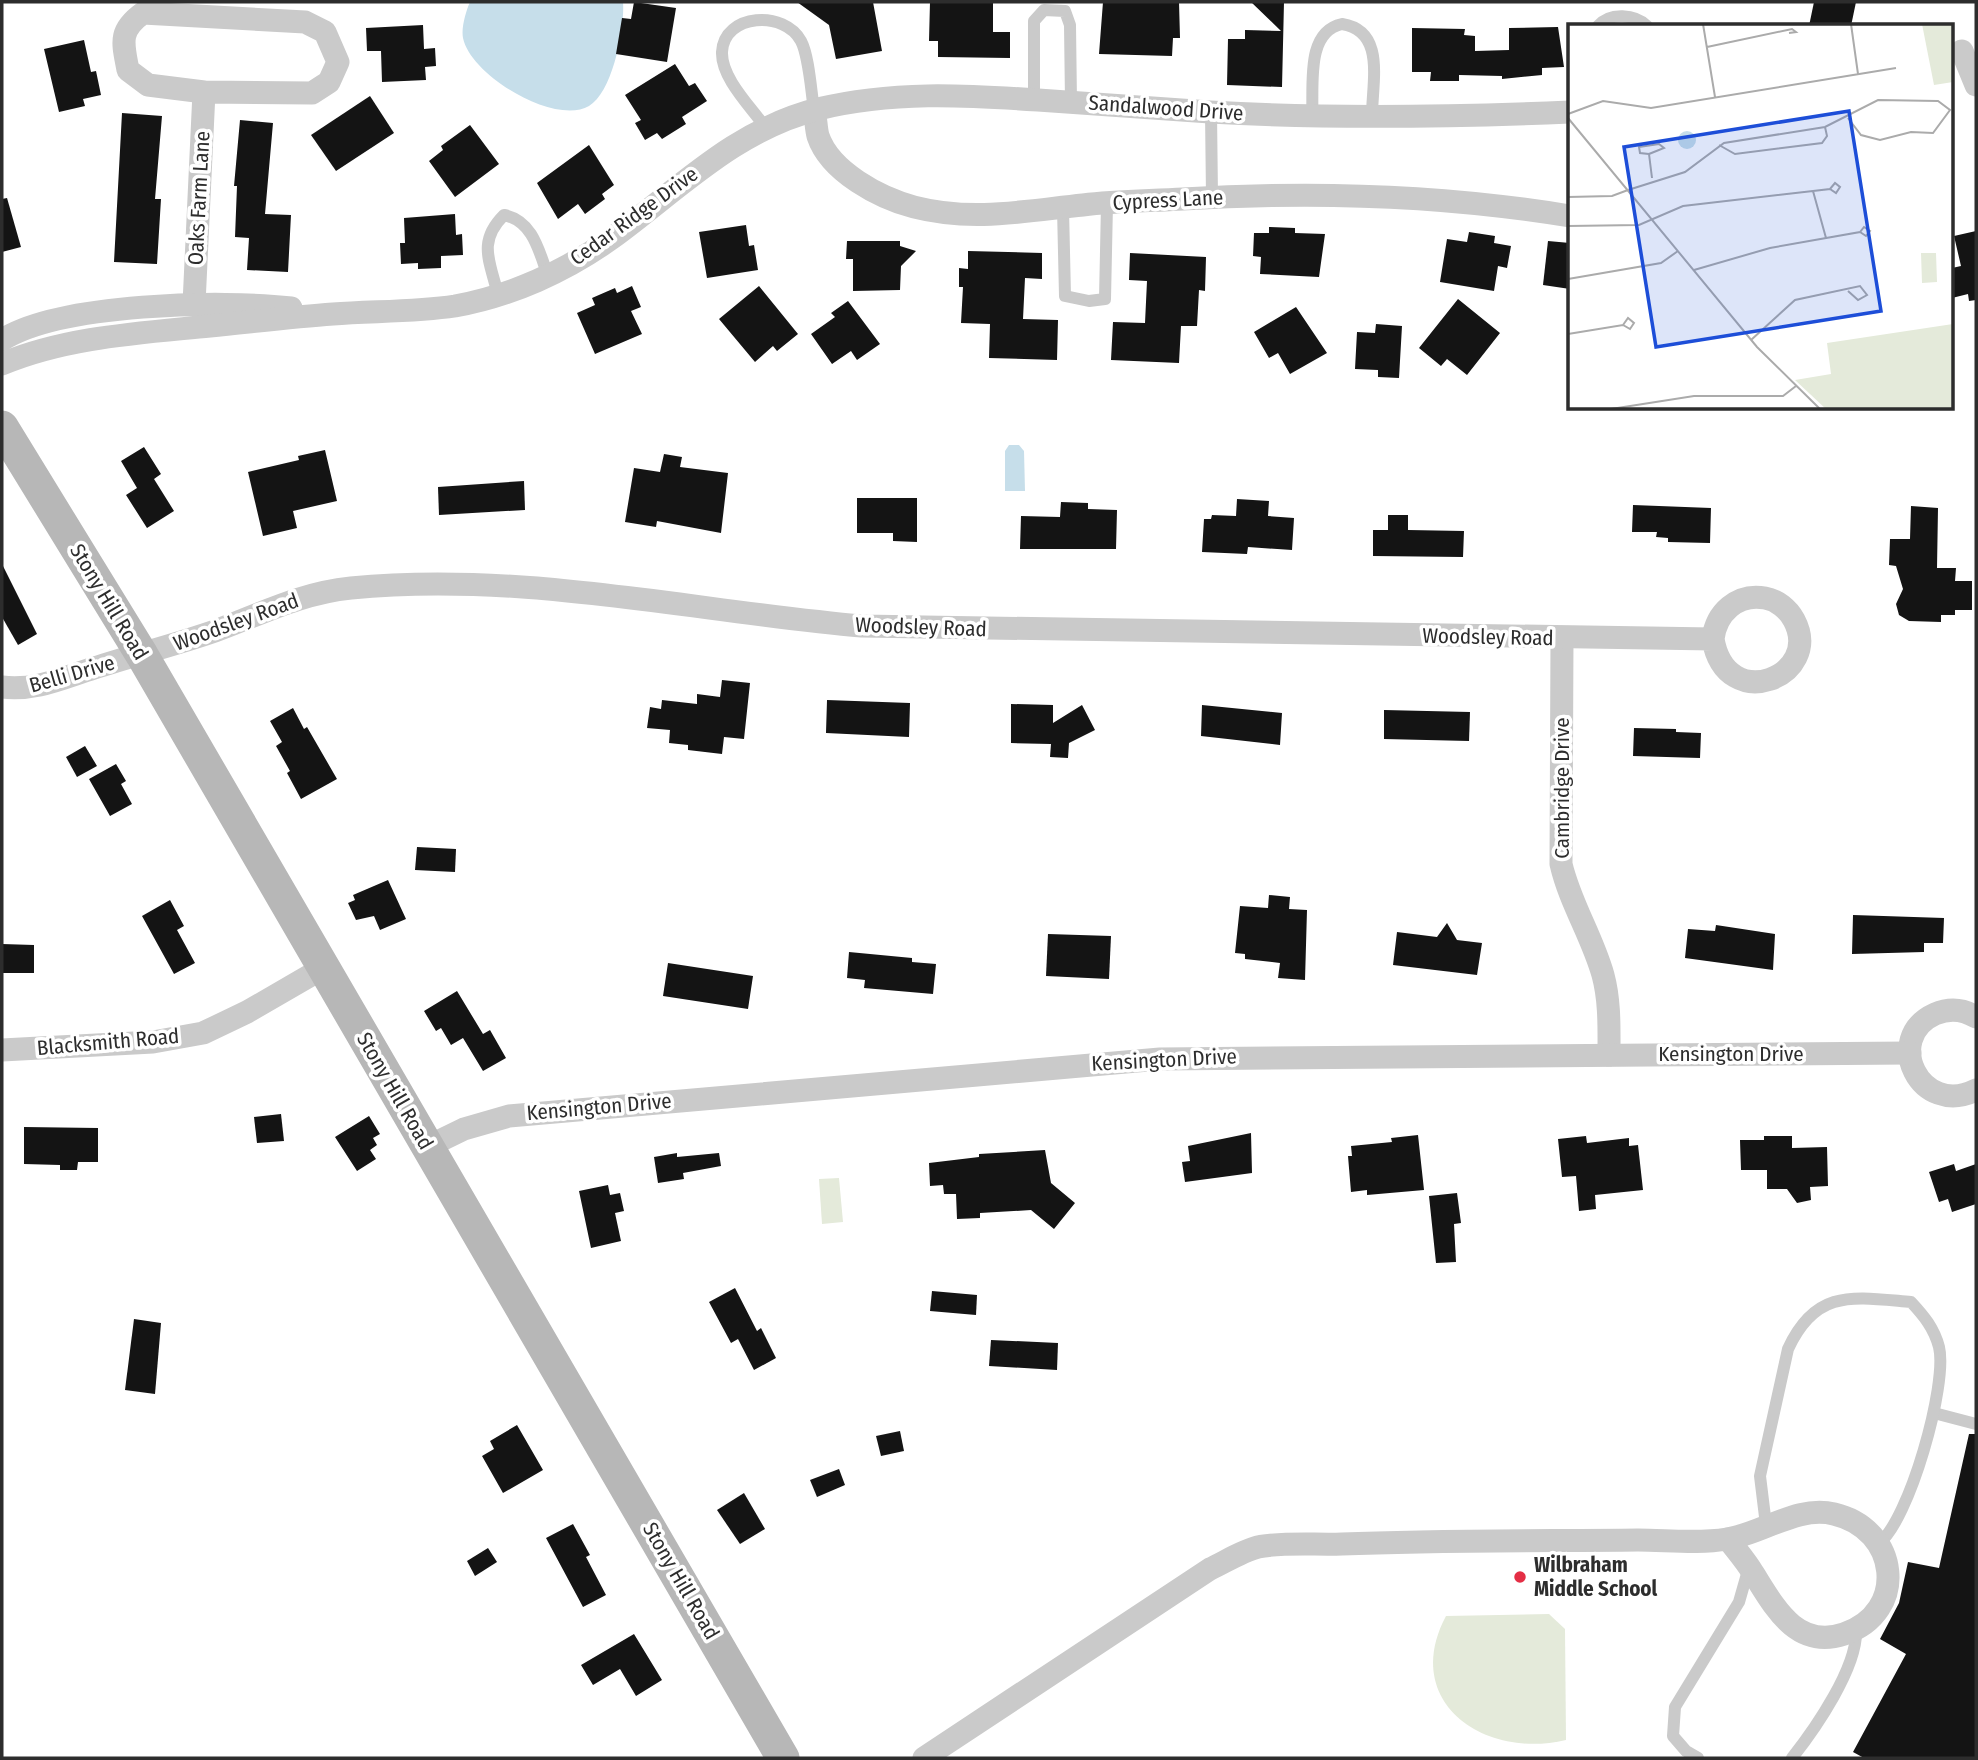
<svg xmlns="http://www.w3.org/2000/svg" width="1978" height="1760" viewBox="0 0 1978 1760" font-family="'Fira Sans Condensed',sans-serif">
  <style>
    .green { fill: #e4eada }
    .water { fill: #c6deea }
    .building { fill: #141414 }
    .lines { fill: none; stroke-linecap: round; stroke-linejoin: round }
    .lane { stroke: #cacaca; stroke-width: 12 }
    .street { stroke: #cacaca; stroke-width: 23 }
    .secondary { stroke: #b7b7b7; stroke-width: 33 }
    .poi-dot { fill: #e42e45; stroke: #fff; stroke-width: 2.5 }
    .labels { text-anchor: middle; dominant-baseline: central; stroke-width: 7; stroke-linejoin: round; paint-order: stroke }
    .street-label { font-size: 21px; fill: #2d2d2d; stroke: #fff }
    .poi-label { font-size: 21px; font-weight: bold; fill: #2d2d2d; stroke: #fff; text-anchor: start }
    .inset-road { fill: none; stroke: #ababab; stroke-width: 2 }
    .view { fill: #1d4ed8; fill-opacity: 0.15; stroke: #1d4ed8; stroke-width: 3.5 }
    .inset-edge { fill: none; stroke: #2d2d2d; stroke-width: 3.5 }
  </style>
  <rect width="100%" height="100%" fill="#fff"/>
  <g class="green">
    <path d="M839,1178l4,44 -21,2 -3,-45z"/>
    <path d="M1549,1614l16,15 1,111c-85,20 -165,-40 -120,-124z"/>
  </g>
  <g class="water">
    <path d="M470,2h153c2,25 -10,90 -34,104 -34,20 -118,-30 -126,-68 -2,-10 3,-27 7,-36z"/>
    <path d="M1009,445h10l5,6 1,40h-20v-40z"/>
  </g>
  <g class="building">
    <path d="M634,2l42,6 -9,54 -51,-8 6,-36 9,1z"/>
    <path d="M797,2h76l9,49 -46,8 -7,-34z"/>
    <path d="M930,2h63v30h17v26l-72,-1v-16h-9z"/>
    <path d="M1103,2h76l1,36h-7l-1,18 -73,-2z"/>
    <path d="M1251,2h33l-2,85 -55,-2 1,-46h17v-9l36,1z"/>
    <path d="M1814,2h42l-5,24h-42z"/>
    <path d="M423,25l1,24 11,-1 1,18 -11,1 1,13 -44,2 -1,-31h-14l-1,-23z"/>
    <path d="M1558,27l6,40 -22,1v7l-40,4v-3l-43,-1v6h-29l1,-9h-19v-44l53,1 -1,6 11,1v15l34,-1v-22z"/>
    <path d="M84,40l7,32 5,-1 5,24 -18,4 2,7 -26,6 -15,-63z"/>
    <path d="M675,64l14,22 6,-3 12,18 -25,16 4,7 -24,15 -5,-6 -12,7 -10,-17 6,-3 -16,-25z"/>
    <path d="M370,96l24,37 -58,38 -25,-36z"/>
    <path d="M122,113l40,3 -7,83h6l-4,65 -43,-2z"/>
    <path d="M240,120l33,3 -8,91 26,1 -3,57 -41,-2 2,-32 -14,-1 2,-51h-3z"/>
    <path d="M470,125l29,39 -44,33 -26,-36 14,-11 -2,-4z"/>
    <path d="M589,145l25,40 -12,9 3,5 -20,15 -7,-10 -20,15 -21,-36z"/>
    <path d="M7,198l14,49 -19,5v-53z"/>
    <path d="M455,214l1,21 6,-1 1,21 -22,1v12l-23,1v-6l-17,1 -1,-21h5l-1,-25z"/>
    <path d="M746,225l3,21 5,-1 4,25 -51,8 -8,-46z"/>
    <path d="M1269,227l26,1v5l30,1 -6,43 -59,-3 1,-17 -8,-1 1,-23h15z"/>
    <path d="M1976,231v69l-7,1 -1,-7 -16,4v-30l9,-2 -7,-30z"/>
    <path d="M1469,232l26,4 -1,7 17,3 -4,22 -9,-2 -4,25 -54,-9 7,-43 20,3z"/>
    <path d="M847,241h53v5l16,5 -15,15 -1,24 -47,1v-32h-7z"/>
    <path d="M1548,241l22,2v46l-27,-4z"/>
    <path d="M968,251l74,2v26l-17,-1 -2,41 35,1 -1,40 -68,-2 1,-34 -29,-1 2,-36h-4v-19l9,1z"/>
    <path d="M1130,253l76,4 -1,34 -6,-1 -2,36h-16l-2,37 -68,-3 2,-38 32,1 2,-42 -18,-1z"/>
    <path d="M632,286l9,21 -10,4 11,23 -47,20 -18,-41 18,-8 -3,-7 23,-10 2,5z"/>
    <path d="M759,286l39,48 -21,17 -4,-5 -18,16 -36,-43z"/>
    <path d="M1458,299l42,34 -33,42 -20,-16 -6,7 -22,-18z"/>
    <path d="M848,301l32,43 -23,16 -6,-9 -19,13 -21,-30 24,-17 -4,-4z"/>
    <path d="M1296,307l31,46 -37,21 -12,-21 -9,5 -15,-26z"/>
    <path d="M1376,324l26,2 -3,52 -21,-1v-7l-23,-1 2,-37 18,1z"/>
    <path d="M144,447l17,27 -7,5 20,32 -27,17 -21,-33 11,-7 -16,-27z"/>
    <path d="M325,450l12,51 -44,10 4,17 -34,8 -15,-64 51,-12 -1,-4z"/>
    <path d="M664,454l18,3 -2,10 48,6 -7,60 -64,-12 -1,6 -31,-5 9,-54 26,4z"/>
    <path d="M524,481l1,29 -86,5 -1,-28z"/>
    <path d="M857,498h60v44l-24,-1v-8h-36z"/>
    <path d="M1237,499l32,2 -1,15 26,2 -2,32 -44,-3 -1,7 -45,-2 2,-33h7l1,-4 24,1z"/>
    <path d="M1061,502l27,1v6l29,1 -1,39h-96l1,-33 39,1z"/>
    <path d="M1633,505l78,3 -1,35 -42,-1v-4l-12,-1 1,-5h-25z"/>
    <path d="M1911,506l27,2 -1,60h19l-1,13h17v29h-17v5h-14v7l-32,-1 -10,-6 -3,-11 7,-15 -7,-23 -7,-1 1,-26h20z"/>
    <path d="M1388,515h20v15l56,1 -1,26 -90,-1v-26h15z"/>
    <path d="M2,564l35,70 -19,11 -16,-28z"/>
    <path d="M722,680l28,3 -6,56 -20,-2 -2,17 -34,-4v-5l-19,-2 1,-13 -23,-2 3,-21 11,2 1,-9 35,4v-10l23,3z"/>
    <path d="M827,700l83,3 -1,34 -83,-4z"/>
    <path d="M1011,704l42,1v18l29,-18 13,25 -26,13 -1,15 -18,-1 1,-13 -40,-1z"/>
    <path d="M1202,705l80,8 -2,32 -79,-9z"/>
    <path d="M293,708l11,21 3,-2 30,52 -36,20 -14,-26 3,-2 -14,-25 6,-4 -12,-21z"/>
    <path d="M1384,710l86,2 -1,29 -85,-2z"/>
    <path d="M1634,728l42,1v3l25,1 -1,25 -67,-2z"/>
    <path d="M85,746l12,20 -20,11 -11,-20z"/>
    <path d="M116,764l10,17 -5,3 11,20 -22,12 -21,-37z"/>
    <path d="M417,847l39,2 -1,23 -40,-2z"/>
    <path d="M388,880l18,39 -26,11 -6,-14 -18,4 -8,-17 7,-3 -2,-5z"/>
    <path d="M1269,895l21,2 -1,12 18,1 -2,70 -27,-2 2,-15 -35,-4v-5l-10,-1 5,-47 28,2z"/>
    <path d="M170,900l14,26 -7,4 18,33 -21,11 -32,-58z"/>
    <path d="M1853,915l91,3 -1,25h-19v9l-72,2z"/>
    <path d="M1447,923l10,17 25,3 -5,32 -84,-10 4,-33 40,5z"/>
    <path d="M1716,925l59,9 -2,36 -88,-12 3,-29 27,2z"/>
    <path d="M1048,934l63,2 -2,43 -63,-3z"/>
    <path d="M2,944l32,1v28h-32z"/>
    <path d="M849,952l63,6v4l24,2 -3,30 -69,-6 1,-8 -18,-2z"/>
    <path d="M668,963l85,13 -5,33 -85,-13z"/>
    <path d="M457,991l26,43 7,-4 16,28 -23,13 -20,-33 -12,7 -10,-17 -5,3 -12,-20z"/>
    <path d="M281,1114l3,27 -27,2 -3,-26z"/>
    <path d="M369,1116l11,18 -7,4 4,7 -7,5 6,9 -19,12 -22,-34z"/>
    <path d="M24,1127l74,1v34h-20l-1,8h-17v-5l-36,-1z"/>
    <path d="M1251,1133l1,40 -67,9 -3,-20 8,-1 -2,-15z"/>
    <path d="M1418,1135l6,55 -57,5v-5l-16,2 -3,-36h4l-1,-10 41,-4 -1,-4z"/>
    <path d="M1586,1136l1,7 42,-5v8l9,-1 5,45 -48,5 1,14 -17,2 -3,-35 -14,1 -4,-38z"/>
    <path d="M1764,1136h28v12l35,-1 1,39 -18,1 1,13 -14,3 -10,-14h-20v-19h-26l-1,-30h24z"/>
    <path d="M1045,1150l6,33 24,20 -21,26 -23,-19 -51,3v5l-23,1 -1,-25h-12l-1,-9 -13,1 -1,-23 50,-6v-3z"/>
    <path d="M677,1153v4l42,-4 2,13 -38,7 1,6 -26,4 -4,-26z"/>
    <path d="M1954,1164l2,7 20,-7v40l-24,8 -4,-13 -9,3 -10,-30z"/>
    <path d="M608,1185l2,10 10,-2 4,18 -9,2 6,28 -30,7 -12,-57z"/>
    <path d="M1457,1193l4,30 -7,1 2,38 -20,1 -7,-67z"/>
    <path d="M735,1288l22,43 4,-3 15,30 -22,12 -16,-31 -7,4 -22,-41z"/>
    <path d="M932,1291l45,4 -1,20 -46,-4z"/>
    <path d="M134,1319l27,4 -6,71 -30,-4z"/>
    <path d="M991,1340l67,3 -1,27 -68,-4z"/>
    <path d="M517,1425l26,45 -40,23 -21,-37 12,-7 -4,-8z"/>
    <path d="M900,1431l4,20 -23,5 -5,-20z"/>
    <path d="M1969,1434h7v324h-112l-11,-6 53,-98 -26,-15 19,-36 9,-41 31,6z"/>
    <path d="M839,1469l6,16 -28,12 -7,-17z"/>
    <path d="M744,1493l21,36 -25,15 -23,-34z"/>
    <path d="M573,1524l17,31 -4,2 20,38 -23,12 -37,-69z"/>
    <path d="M488,1548l9,14 -22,14 -8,-15z"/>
    <path d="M634,1634l28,46 -26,16 -16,-27 -27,16 -12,-20z"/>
  </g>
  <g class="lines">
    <g class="lane">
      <path d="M1598,26c12,-14 37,-12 49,0"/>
      <path d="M1034,100v-79l10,-11 21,1 5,14 1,77"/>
      <path d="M1211,112l1,85"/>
      <path d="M1312,116c2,-30 -7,-84 30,-92 44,7 30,58 30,92"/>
      <path d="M765,127c-14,-20 -44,-49 -43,-75 2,-39 63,-42 79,-11 8,15 10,50 13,69"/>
      <path d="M1063,208l2,88 24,5 16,-2 2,-95"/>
      <path d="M498,295c-8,-34 -21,-53 6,-80 29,6 35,36 44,61"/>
      <path d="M1934,1413l42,11"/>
      <path d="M1766,1525l-6,-49 28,-127c28,-61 66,-52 123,-47 13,14 23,26 28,45 9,37 -30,174 -60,196"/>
      <path d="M1698,1758l-12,-7 -13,-15 2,-29 64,-105 8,-28 4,-4"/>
      <path d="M1792,1758c23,-29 66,-91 64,-128"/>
    </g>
    <g class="street">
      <path d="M1962,51l14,34"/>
      <path d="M814,110c2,8 2,19 4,26 12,36 62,62 96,71 58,15 111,4 169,-2 33,-4 67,-4 100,-6 129,-8 260,-4 387,17"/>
      <path d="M194,304l10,-212 108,1 17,-11 9,-20 -13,-30 -20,-10 -162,-9c-25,18 -20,30 -15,57l20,15 56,7"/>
      <path d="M2,340c58,-37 221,-40 289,-32"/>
      <path d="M2,364c64,-27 139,-31 208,-38 41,-4 82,-9 123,-12 40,-3 82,-2 122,-8 56,-10 111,-35 157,-68 67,-49 123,-108 206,-129 74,-18 145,-14 220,-9 57,4 115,8 172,12 120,7 240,5 360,0"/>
      <path d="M1562,638l-1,226c9,39 31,72 42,111 7,26 6,53 6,80"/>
      <path d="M2,687c34,4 60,-9 92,-19 40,-13 81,-23 121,-37 46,-17 86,-38 136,-43 170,-17 342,23 511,38l851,13c3,-26 24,-46 52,-41 12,2 23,11 29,22 30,56 -68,96 -81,19"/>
      <path d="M1976,1017c-13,-8 -27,-9 -41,-3 -53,24 -15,104 41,76"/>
      <path d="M2,1050l151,-8 50,-9 44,-21 76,-44"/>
      <path d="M427,1147l37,-18 45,-13 651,-57 750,-6"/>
      <path d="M924,1758l286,-189c15,-7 32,-18 48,-22 23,-5 59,-2 84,-3 98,-4 197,-3 296,-4 28,0 61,4 89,-1 35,-5 70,-34 107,-25 65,15 75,98 10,120 -48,16 -70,-28 -91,-61 -7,-12 -17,-23 -25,-34"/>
    </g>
    <path class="secondary" d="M2,427l140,228 641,1103"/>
  </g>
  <circle class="poi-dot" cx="1520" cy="1577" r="7"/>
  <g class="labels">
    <g class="street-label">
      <text transform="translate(1166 108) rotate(4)">Sandalwood Drive</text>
      <text transform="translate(199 198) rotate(-87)">Oaks Farm Lane</text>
      <text transform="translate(1168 200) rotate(-3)">Cypress Lane</text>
      <text transform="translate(634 216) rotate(-36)">Cedar Ridge Drive</text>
      <text transform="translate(109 602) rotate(59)">Stony Hill Road</text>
      <text transform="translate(236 622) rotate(-20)">Woodsley Road</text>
      <text transform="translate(921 627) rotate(2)">Woodsley Road</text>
      <text transform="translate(1488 637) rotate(1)">Woodsley Road</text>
      <text transform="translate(72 674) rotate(-16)">Belli Drive</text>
      <text transform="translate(1562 788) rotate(-90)">Cambridge Drive</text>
      <text transform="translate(108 1042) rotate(-5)">Blacksmith Road</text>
      <text x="1731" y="1054">Kensington Drive</text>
      <text transform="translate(1164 1060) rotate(-3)">Kensington Drive</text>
      <text transform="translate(395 1091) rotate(60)">Stony Hill Road</text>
      <text transform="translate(599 1107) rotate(-5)">Kensington Drive</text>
      <text transform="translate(681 1581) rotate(60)">Stony Hill Road</text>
    </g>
    <g class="poi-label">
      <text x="1534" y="1565">Wilbraham<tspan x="1534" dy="24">Middle School</tspan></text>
    </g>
  </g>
  <g transform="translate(1568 24)">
    <rect width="385" height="385" fill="#fff"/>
    <path d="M354,0h31v58l-19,3zM353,229h15l1,29 -15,1zM385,300v85h-127l-31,-29 36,-6 -4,-31z" fill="#e4eada"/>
    <path d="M110 116a9 9 0 1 1 18 0a9 9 0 1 1-18 0Z" fill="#c6deea"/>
    <path class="inset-road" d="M135,0l12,73M283,0l7,50M139,23l85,-18 4,3 -7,1M0,90l35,-13 48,7 245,-40M0,94l189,229 63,62M151,121l16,9 87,-11 5,-7 -2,-9M81,130l-9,-1 -1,-6 20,-3 5,4 -15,6 3,24M60,166l57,-18 39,-29 101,-16 53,-27 60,1 12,9 -17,23 -22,-1 -31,8 -19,-5 -13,-17M245,167l13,47M0,173l44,-1 16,-6M0,202l71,-1 44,-19 130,-15 17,-2 5,-6 5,4 -4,6 -6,-4M126,246l76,-22 90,-16 4,-5 6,4 -4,5 -6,-4M0,255l93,-16 17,-12M0,310l55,-9 7,4 4,-6 -6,-5 -5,7M183,316l44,-40 65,-14 7,9 -9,5 -10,-9M43,385l83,-13h89l13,-10"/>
    <path class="view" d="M281,87l32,200 -225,36 -32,-200z"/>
    <rect width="385" height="385" class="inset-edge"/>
  </g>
  <rect width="1978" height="1760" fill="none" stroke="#2d2d2d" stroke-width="7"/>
</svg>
